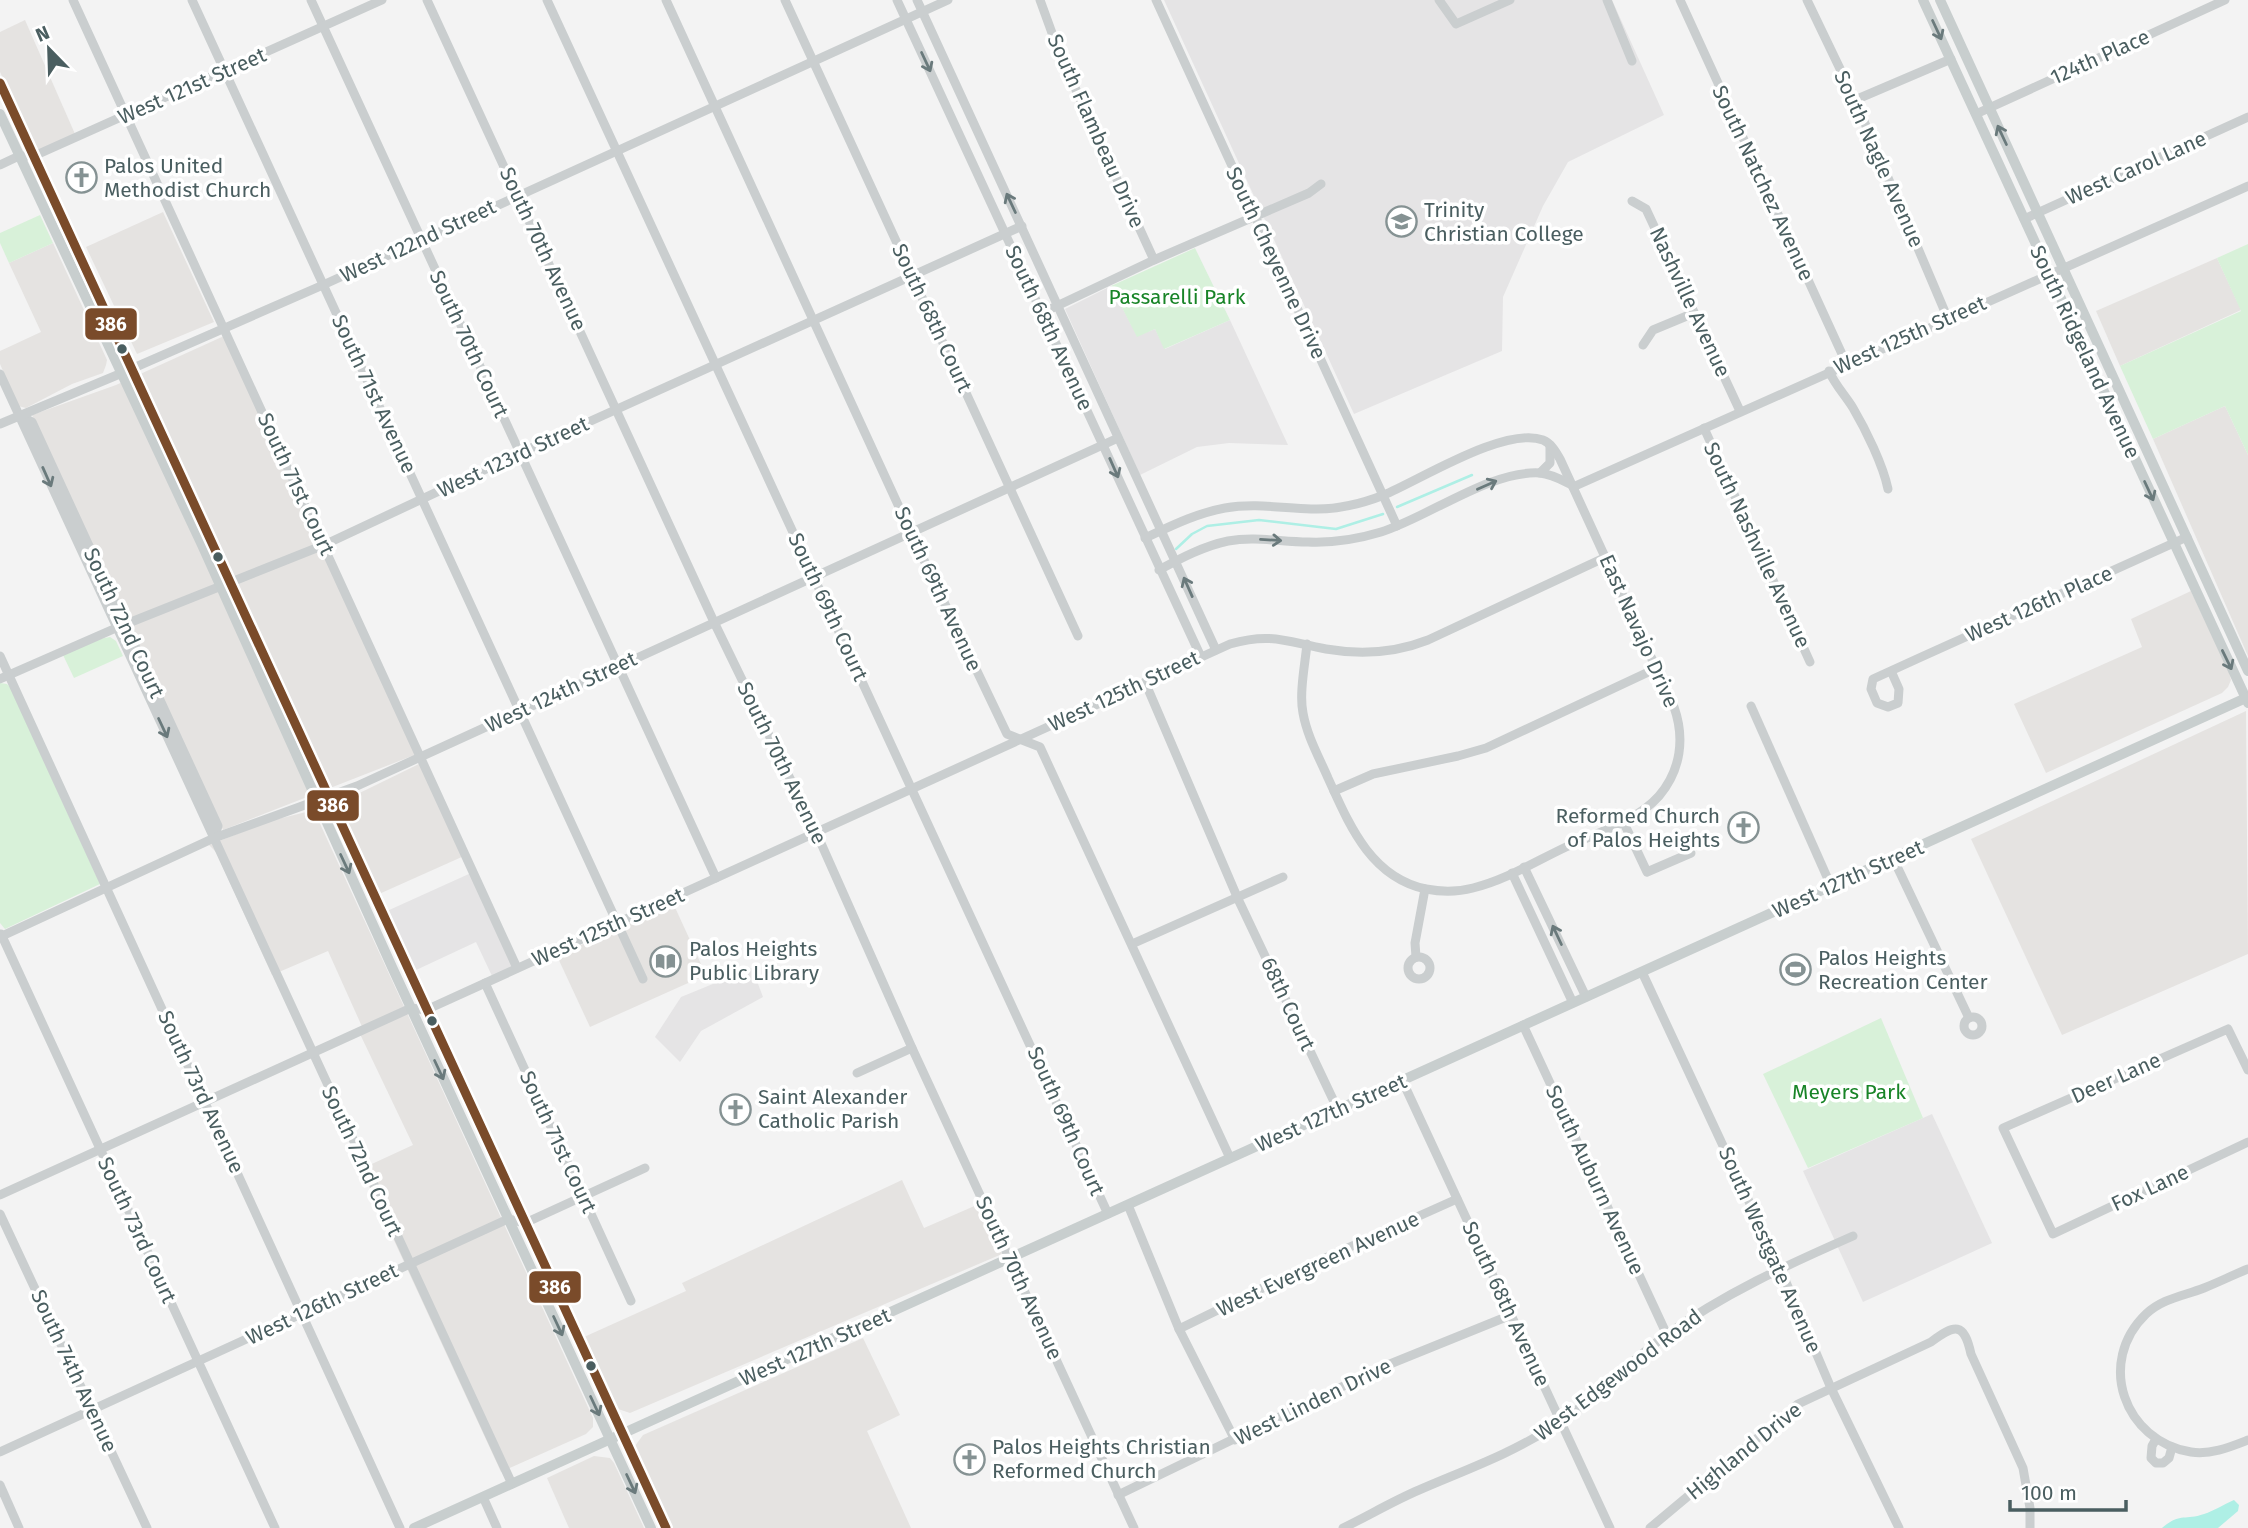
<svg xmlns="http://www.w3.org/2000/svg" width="2248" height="1528" viewBox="0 0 2248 1528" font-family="'Fira Sans',sans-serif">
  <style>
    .commercial { fill: #e5e3e1 }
    .education { fill: #e5e4e5 }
    .green { fill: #d8f1d9 }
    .water { fill: #aeefe5 }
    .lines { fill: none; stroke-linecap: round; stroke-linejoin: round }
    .stream { stroke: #aeefe5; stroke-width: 2.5 }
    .minor { stroke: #cacecf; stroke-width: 9 }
    .major { stroke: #c8cece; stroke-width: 10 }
    .bus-1-casing { stroke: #fff; stroke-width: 14 }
    .bus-1 { stroke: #7a4b2a; stroke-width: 9 }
    .oneway { stroke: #6a7a7c }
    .bus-dot { fill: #4a5e60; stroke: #fff; stroke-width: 2.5 }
    .labels { text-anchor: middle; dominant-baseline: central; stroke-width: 7; stroke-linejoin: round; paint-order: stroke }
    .street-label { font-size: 21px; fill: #4a5e60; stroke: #fff }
    .poi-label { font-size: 21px; fill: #4a5e60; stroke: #fff; text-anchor: start }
    .park-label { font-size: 21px; fill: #188427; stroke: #fff }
    .line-badge { stroke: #fff; stroke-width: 2.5 }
    .badge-label { font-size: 19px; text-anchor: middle; font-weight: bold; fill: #fff }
  </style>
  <rect width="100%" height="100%" fill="#f3f3f3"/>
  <g class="commercial">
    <path d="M25,20l50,114 -39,17 -36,-79v-40z"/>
    <path d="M163,212l51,110 -77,32 -51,-107z"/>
    <path d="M53,243l54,117 -1,5 -3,8 -31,11 -46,24 -8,-2 -18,-42v-13l41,-19 -32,-69z"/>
    <path d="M2217,258l24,52 -121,56 -24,-55z"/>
    <path d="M224,336l193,418 -194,76 -191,-415 84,-30z"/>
    <path d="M2225,406l23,49v201l-95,-217z"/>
    <path d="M2191,591l38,81 2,8 -3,7 -6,6 -176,80 -32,-69 128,-57 -11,-28z"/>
    <path d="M2246,711l2,243 -186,81 -91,-196z"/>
    <path d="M421,763l43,93 -85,38 -42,-90z"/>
    <path d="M310,811l6,4 277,603v9l-7,7 -85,38 -140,-303 52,-24 -53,-111 4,-3 -36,-80 -56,24 -56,-123 -7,-7 61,-24z"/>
    <path d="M673,903l33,72 -116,52 -33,-71z"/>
    <path d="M902,1180l22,48 55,-24 23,50 -372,159 -12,-4 -34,-72 102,-46 -4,-8z"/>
    <path d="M863,1338l37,77 -33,16 44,97h-239l-37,-82 8,-11z"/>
    <path d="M594,1456l16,2 4,5 30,65h-75l-22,-50z"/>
  </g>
  <g class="education">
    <path d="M1164,0h448l52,115 -96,47 -25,44 -40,91 -1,54 -148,63z"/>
    <path d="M1111,286l26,50 18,-7 10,20 65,-29 58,125 -59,-2 -32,4 -57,28 -75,-166z"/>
    <path d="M471,873l43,94 -22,9 -16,-34 -62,29 -27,-60z"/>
    <path d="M752,968l11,29 -62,34 -21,31 -25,-25 26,-40z"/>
    <path d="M1932,1114l60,129 -129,59 -60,-131z"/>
  </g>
  <g class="green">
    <path d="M40,215l13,28 -44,20 -9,-20v-10z"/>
    <path d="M2248,244v211l-23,-49 -72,33 -33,-73 121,-55 -24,-53z"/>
    <path d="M1195,248l35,72 -66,29 -9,-20 -18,8 -26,-51z"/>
    <path d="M110,637l6,4 7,15 -49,22 -11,-23 36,-16z"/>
    <path d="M0,683l7,1 3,3 90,197 -95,45 -5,-6z"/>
    <path d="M1881,1018l42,100 -115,50 -45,-94z"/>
  </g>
  <path class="water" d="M2234,1500l5,5 -1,6 -20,17h-56c19,-16 22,-7 42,-14 10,-3 20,-10 30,-14z"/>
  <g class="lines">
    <g class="stream">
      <path d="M1397,507l75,-32"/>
      <path d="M1176,549l16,-15 15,-8 52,-6 77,9 47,-15"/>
    </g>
    <g class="minor">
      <path d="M73,0l444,968"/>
      <path d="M192,0l451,979"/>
      <path d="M311,0l405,878"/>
      <path d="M427,0l287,622 102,210 96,216 222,480"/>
      <path d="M547,0c188,404 376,808 561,1214"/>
      <path d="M666,0l245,533 96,201 33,13 190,411"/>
      <path d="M785,0l293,636"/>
      <path d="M897,0l304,657"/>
      <path d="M917,0l299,650"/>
      <path d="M1040,0l20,55 94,205"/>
      <path d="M1156,0l241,526"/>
      <path d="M1439,0l17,24 54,-24"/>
      <path d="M1607,0l25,61"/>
      <path d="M1680,0l167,365"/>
      <path d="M1807,0l48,100 93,219"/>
      <path d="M1855,100l96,-41"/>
      <path d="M1976,114l249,-114"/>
      <path d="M0,165l19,-9h15l348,-156"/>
      <path d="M1632,201l14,8 94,202"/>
      <path d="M2024,219l224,-102"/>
      <path d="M1042,313l112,-53 155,-67 12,-9"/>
      <path d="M1643,345l10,-15 41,-17"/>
      <path d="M1829,371c6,14 16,24 24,37 13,22 30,57 35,81"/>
      <path d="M0,374l214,464 4,-12 -186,-404 -13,-7"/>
      <path d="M0,424l122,-51 201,-88 625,-285"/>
      <path d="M1704,428l106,234"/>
      <path d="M1540,473l10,-10v-18"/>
      <path d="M1573,487l675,-301"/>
      <path d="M1145,538c26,-12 52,-25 80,-30 29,-5 57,0 86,1 24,1 50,-5 73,-14 36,-15 121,-69 159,-55 8,3 13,12 17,19l114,248c11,31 7,63 -15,89 -23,26 -63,37 -93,51 -30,14 -60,33 -93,41 -15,4 -32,4 -47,1 -56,-12 -77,-65 -98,-111 -9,-21 -21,-42 -25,-65 -4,-19 2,-49 4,-69"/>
      <path d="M1159,570c22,-12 45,-24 69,-29 27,-5 53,1 80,1 24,1 50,-3 73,-10 48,-15 109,-62 159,-59 11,1 20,6 30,11"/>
      <path d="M0,656l400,872"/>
      <path d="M1891,671l8,18 -1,14 -10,4 -11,-4 -6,-14 2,-10 46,-21 268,-121"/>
      <path d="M0,679l116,-51 208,-83 196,-92 502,-227"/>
      <path d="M1145,682l93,217 100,211"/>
      <path d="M1751,706l80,180"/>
      <path d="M1334,791l39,-17 85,-18 28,-8 171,-80"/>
      <path d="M1623,821l24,51 44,-19"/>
      <path d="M214,838l298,646"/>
      <path d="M1893,858l76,160"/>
      <path d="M1524,867l62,130"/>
      <path d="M1512,873l61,130"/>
      <path d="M1,934l274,594"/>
      <path d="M0,937l214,-99 143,-52 761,-348"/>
      <path d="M1132,944l151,-67"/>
      <circle cx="1419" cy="968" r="11"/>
      <path d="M1416,957l-1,-14 10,-54"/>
      <path d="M1642,972l138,296 51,120 68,140"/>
      <path d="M485,983l146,318"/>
      <circle cx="1973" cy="1026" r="9"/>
      <path d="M1523,1025l144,310"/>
      <path d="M2248,1070l-20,-41 -225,99 50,106 195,-92"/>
      <path d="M857,1073l55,-25"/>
      <path d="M1402,1080l208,448"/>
      <path d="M0,1195l411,-187 15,2 804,-366c42,-12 57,-2 96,5 35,6 69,4 102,-9l178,-83"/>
      <path d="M1128,1205l51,124 56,111"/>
      <path d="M0,1214l147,314"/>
      <path d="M2248,1269c-15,6 -29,13 -44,19 -20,8 -41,10 -58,26 -50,48 -22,127 45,138 20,3 39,-5 57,-12"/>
      <path d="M1179,1329l135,-66 143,-64"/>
      <path d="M2156,1439l-4,7 -1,12 5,5h7l6,-5 3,-11"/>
      <path d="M0,1452l508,-233 17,4 120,-55"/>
      <path d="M0,1485l19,43"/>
      <path d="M1118,1495l267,-129 126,-51"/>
      <path d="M483,1497l14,31"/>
      <path d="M1343,1528c25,-12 50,-27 76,-38 46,-20 92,-36 135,-64 40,-25 72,-62 111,-90 58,-42 122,-71 188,-100"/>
      <path d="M1650,1528l148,-124 133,-62c24,-18 33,-20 40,12l52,114 7,40v20"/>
    </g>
    <g class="major">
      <path d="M1923,0l325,703"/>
      <path d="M1940,0l308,671"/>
      <path d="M0,83l666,1445"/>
      <path d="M0,114l202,431 190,422 259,561"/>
      <path d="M414,1528l1834,-831"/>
    </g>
    <defs>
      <path id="bus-1" d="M0,83l666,1445"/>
    </defs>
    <use href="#bus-1" class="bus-1-casing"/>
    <use href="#bus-1" class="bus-1"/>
  </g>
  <defs><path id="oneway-shaft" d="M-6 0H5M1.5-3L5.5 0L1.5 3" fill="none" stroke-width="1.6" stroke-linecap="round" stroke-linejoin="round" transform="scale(1.75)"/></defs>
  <g class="oneway">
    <use href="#oneway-shaft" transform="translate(1937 30) rotate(65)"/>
    <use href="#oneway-shaft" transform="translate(926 62) rotate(65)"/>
    <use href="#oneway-shaft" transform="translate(2002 135) rotate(-115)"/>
    <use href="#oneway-shaft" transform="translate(1011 203) rotate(-115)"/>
    <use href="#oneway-shaft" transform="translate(1114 468) rotate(66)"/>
    <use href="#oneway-shaft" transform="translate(47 477) rotate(66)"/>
    <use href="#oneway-shaft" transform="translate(1487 485) rotate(-24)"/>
    <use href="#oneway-shaft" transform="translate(2149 491) rotate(65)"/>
    <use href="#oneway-shaft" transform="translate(1271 540) rotate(3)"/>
    <use href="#oneway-shaft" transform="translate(1188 587) rotate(-114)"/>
    <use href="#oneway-shaft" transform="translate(2227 660) rotate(64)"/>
    <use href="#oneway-shaft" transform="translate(163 728) rotate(65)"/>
    <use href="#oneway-shaft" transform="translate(345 864) rotate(65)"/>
    <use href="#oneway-shaft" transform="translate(1557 935) rotate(-115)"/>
    <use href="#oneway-shaft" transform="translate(439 1070) rotate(65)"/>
    <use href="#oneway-shaft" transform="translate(558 1326) rotate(65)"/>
    <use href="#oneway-shaft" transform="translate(595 1406) rotate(65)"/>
    <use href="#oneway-shaft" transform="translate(631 1484) rotate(65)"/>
  </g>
  <defs>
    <symbol id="church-ring" viewBox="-11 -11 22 22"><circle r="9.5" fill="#fff" stroke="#859293" stroke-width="1.5"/><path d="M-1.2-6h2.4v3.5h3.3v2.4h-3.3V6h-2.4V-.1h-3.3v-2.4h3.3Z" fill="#859293"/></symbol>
    <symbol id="university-ring" viewBox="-11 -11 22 22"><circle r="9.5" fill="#fff" stroke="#859293" stroke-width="1.5"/><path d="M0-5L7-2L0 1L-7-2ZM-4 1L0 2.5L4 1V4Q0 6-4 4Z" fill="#859293"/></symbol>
    <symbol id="library-ring" viewBox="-11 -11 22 22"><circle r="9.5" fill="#fff" stroke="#859293" stroke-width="1.5"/><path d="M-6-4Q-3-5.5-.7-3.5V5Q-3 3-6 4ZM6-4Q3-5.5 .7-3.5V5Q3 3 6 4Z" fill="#859293"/></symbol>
    <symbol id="stadium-ring" viewBox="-11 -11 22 22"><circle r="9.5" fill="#fff" stroke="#859293" stroke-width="1.5"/><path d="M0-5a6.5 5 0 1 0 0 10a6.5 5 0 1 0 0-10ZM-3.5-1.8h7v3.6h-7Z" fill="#859293"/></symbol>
  </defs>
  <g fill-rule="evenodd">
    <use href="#church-ring" x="64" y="160" width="35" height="35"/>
    <use href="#university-ring" x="1384" y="204" width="35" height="35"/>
    <use href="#church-ring" x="1726" y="810" width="35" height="35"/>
    <use href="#library-ring" x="648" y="944" width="35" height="35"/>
    <use href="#stadium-ring" x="1778" y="952" width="35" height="35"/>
    <use href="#church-ring" x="718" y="1092" width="35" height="35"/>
    <use href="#church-ring" x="952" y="1442" width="35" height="35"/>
  </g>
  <g class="bus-dot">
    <circle cx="122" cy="349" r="6"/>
    <circle cx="218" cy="557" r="6"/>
    <circle cx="432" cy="1021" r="6"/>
    <circle cx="591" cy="1366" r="6"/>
  </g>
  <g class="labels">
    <g class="street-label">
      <text transform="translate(2100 57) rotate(-24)">124th Place</text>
      <text transform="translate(192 86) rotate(-24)">West 121st Street</text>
      <text transform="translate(1096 131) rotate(66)">South Flambeau Drive</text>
      <text transform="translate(1879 159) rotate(66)">South Nagle Avenue</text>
      <text transform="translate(2136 168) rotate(-24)">West Carol Lane</text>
      <text transform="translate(1763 183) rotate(65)">South Natchez Avenue</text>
      <text transform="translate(418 241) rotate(-25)">West 122nd Street</text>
      <text transform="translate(543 249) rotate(65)">South 70th Avenue</text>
      <text transform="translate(1276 263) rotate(65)">South Cheyenne Drive</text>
      <text transform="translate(1690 302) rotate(65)">Nashville Avenue</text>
      <text transform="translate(932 318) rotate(65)">South 68th Court</text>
      <text transform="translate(1049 328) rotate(65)">South 68th Avenue</text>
      <text transform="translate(1910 335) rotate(-24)">West 125th Street</text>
      <text transform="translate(469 344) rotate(65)">South 70th Court</text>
      <text transform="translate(2085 352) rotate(65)">South Ridgeland Avenue</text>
      <text transform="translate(374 394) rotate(65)">South 71st Avenue</text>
      <text transform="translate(513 457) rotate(-25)">West 123rd Street</text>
      <text transform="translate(296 484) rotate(65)">South 71st Court</text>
      <text transform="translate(1757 545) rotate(65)">South Nashville Avenue</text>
      <text transform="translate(938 589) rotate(65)">South 69th Avenue</text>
      <text transform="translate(2039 604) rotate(-24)">West 126th Place</text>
      <text transform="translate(828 607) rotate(65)">South 69th Court</text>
      <text transform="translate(124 623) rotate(65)">South 72nd Court</text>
      <text transform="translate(1639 631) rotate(66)">East Navajo Drive</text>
      <text transform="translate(1124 691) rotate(-25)">West 125th Street</text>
      <text transform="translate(561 692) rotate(-25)">West 124th Street</text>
      <text transform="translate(782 763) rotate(64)">South 70th Avenue</text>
      <text transform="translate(1848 879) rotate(-24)">West 127th Street</text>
      <text transform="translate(608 927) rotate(-24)">West 125th Street</text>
      <text transform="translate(1288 1004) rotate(65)">68th Court</text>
      <text transform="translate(2116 1078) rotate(-24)">Deer Lane</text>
      <text transform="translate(201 1092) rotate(65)">South 73rd Avenue</text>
      <text transform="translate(1331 1113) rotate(-24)">West 127th Street</text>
      <text transform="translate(1066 1121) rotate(66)">South 69th Court</text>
      <text transform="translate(558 1142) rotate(65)">South 71st Court</text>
      <text transform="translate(362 1161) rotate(65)">South 72nd Court</text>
      <text transform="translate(1595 1180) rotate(65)">South Auburn Avenue</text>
      <text transform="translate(2150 1188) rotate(-25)">Fox Lane</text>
      <text transform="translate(137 1230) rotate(65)">South 73rd Court</text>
      <text transform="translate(1770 1250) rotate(66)">South Westgate Avenue</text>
      <text transform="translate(1318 1264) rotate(-25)">West Evergreen Avenue</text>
      <text transform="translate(1019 1278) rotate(65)">South 70th Avenue</text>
      <text transform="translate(322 1304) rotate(-25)">West 126th Street</text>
      <text transform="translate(1506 1304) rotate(65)">South 68th Avenue</text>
      <text transform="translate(815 1347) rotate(-24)">West 127th Street</text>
      <text transform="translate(74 1371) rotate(65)">South 74th Avenue</text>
      <text transform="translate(1618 1375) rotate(-37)">West Edgewood Road</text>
      <text transform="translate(1313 1402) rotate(-26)">West Linden Drive</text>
      <text transform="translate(1744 1451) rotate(-39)">Highland Drive</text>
    </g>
    <g class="poi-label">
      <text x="104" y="166">Palos United<tspan x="104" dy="24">Methodist Church</tspan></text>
      <text x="1424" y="210">Trinity<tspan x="1424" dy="24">Christian College</tspan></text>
      <text x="1720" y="816" text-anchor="end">Reformed Church<tspan x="1720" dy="24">of Palos Heights</tspan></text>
      <text x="689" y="949">Palos Heights<tspan x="689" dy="24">Public Library</tspan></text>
      <text x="1818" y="958">Palos Heights<tspan x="1818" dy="24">Recreation Center</tspan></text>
      <text x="758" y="1097">Saint Alexander<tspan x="758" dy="24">Catholic Parish</tspan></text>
      <text x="992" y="1447">Palos Heights Christian<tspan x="992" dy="24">Reformed Church</tspan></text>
    </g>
    <g class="park-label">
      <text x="1177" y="297">Passarelli Park</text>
      <text x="1849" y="1092">Meyers Park</text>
    </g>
  </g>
  <g class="line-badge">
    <rect x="84" y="307" width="54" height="34" rx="7" fill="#7a4b2a"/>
    <rect x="306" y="789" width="54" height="33" rx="7" fill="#7a4b2a"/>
    <rect x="528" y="1270" width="54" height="34" rx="7" fill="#7a4b2a"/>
  </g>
  <g class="badge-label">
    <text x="111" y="331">386</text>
    <text x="333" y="812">386</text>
    <text x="555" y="1294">386</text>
  </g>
  <g transform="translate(49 49) rotate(337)" stroke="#ffffff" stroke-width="5" paint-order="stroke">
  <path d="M0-5L12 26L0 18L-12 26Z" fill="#4a5e60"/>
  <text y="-10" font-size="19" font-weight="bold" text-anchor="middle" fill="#4a5e60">N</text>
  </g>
  <path d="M2010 1500v10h116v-10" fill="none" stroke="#4a5e60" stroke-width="3.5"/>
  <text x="2021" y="1500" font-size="21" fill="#4a5e60" stroke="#ffffff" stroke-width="5" paint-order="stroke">100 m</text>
</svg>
